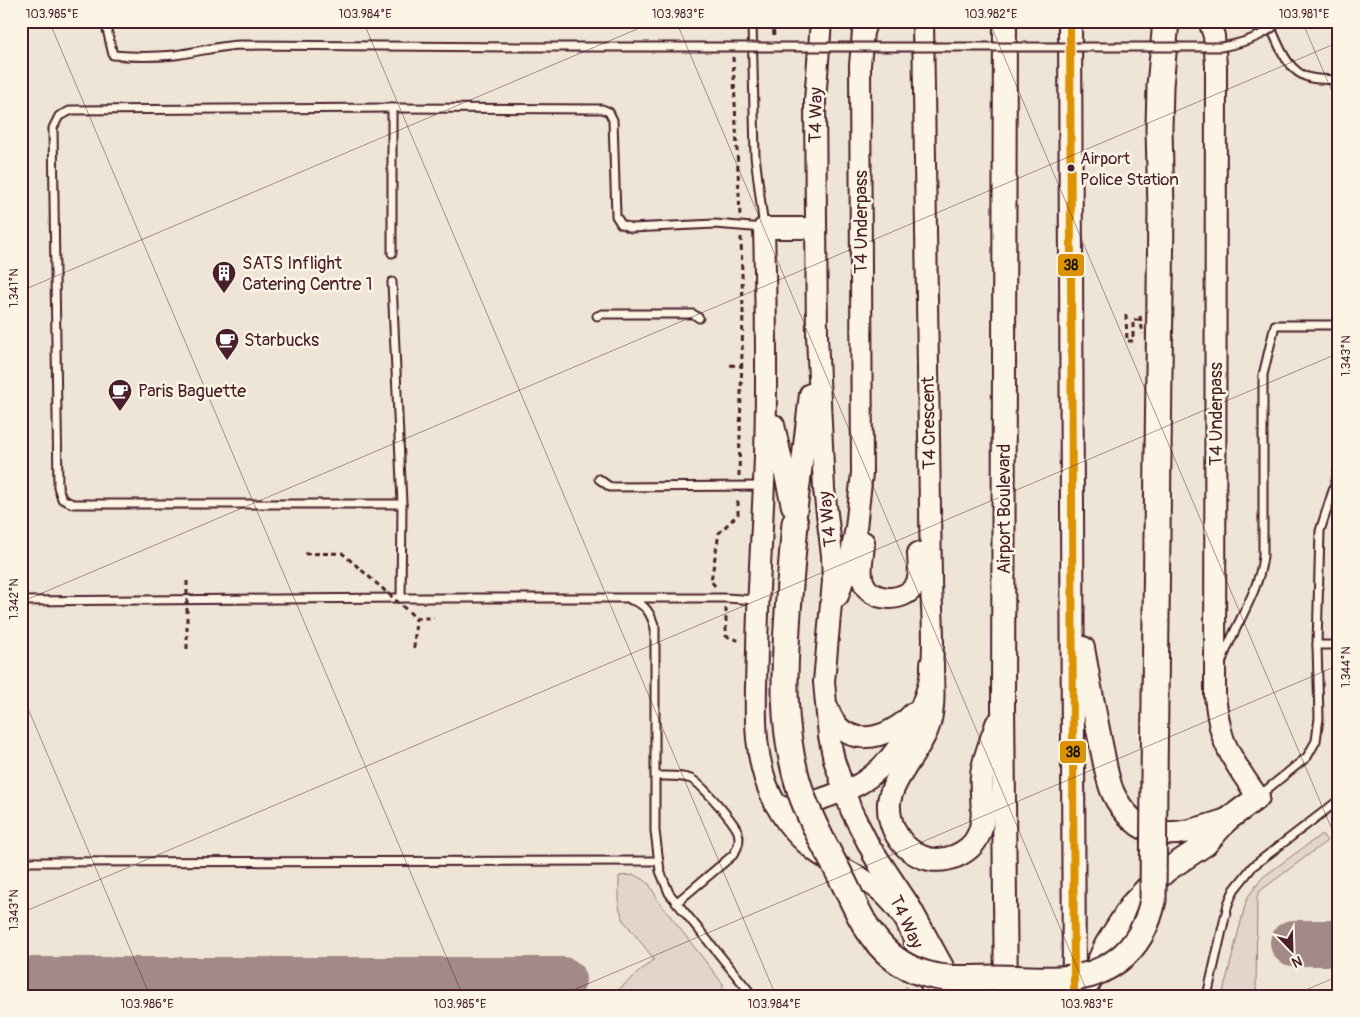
<svg xmlns="http://www.w3.org/2000/svg" width="1360" height="1017" viewBox="0 0 1360 1017" font-family="Pangolin,sans-serif">
  <style>
    .built { fill: #eee5d7 }
    .green { fill: #e2d5ca; stroke: #967a7a }
    .lines { fill: none; stroke-linecap: round; stroke-linejoin: round }
    .taxiway { stroke: #a38a88; stroke-width: 46 }
    .service-casing { stroke: #4a1f2b; stroke-width: 11 }
    .secondary-casing { stroke: #4a1f2b; stroke-width: 24 }
    .trunk-casing { stroke: #4a1f2b; stroke-width: 26 }
    .motorway-casing { stroke: #4a1f2b; stroke-width: 29 }
    .path { stroke: #4a1f2b; stroke-width: 3; stroke-dasharray: 5 4; stroke-linecap: butt }
    .service { stroke: #fcf5e5; stroke-width: 7 }
    .secondary { stroke: #fcf5e5; stroke-width: 20 }
    .trunk { stroke: #fcf5e5; stroke-width: 22 }
    .motorway { stroke: #fcf5e5; stroke-width: 25 }
    .service-bridge-casing { stroke: #4a1f2b; stroke-width: 11; stroke-linecap: butt }
    .motorway-bridge-casing { stroke: #4a1f2b; stroke-width: 29; stroke-linecap: butt }
    .path-bridge { stroke: #4a1f2b; stroke-width: 3; stroke-dasharray: 5 4; stroke-linecap: butt }
    .service-bridge { stroke: #fcf5e5; stroke-width: 7 }
    .motorway-bridge { stroke: #fcf5e5; stroke-width: 25 }
    .bus-1-casing { stroke: #fcf5e5; stroke-width: 11 }
    .bus-1 { stroke: #dd9206; stroke-width: 8 }
    .ticks { fill: none; stroke: #4a1f2b; stroke-width: 1; stroke-opacity: 0.45 }
    .bus-dot { fill: #4a1f2b; stroke: #fcf5e5; stroke-width: 2 }
    .labels { text-anchor: middle; dominant-baseline: central; stroke-width: 5; stroke-linejoin: round; paint-order: stroke }
    .bus-label { font-size: 17px; fill: #4a1f2b; stroke: #fcf5e5; text-anchor: start }
    .street-label { font-size: 18px; fill: #4a1f2b; stroke: #fcf5e5 }
    .poi-label { font-size: 18px; fill: #4a1f2b; stroke: #fcf5e5; text-anchor: start }
    .line-badge { stroke: #fcf5e5; stroke-width: 2 }
    .pale-badge-label { font-size: 14px; text-anchor: middle; font-weight: bold; fill: #111 }
    .neatline { fill: none; stroke: #4a1f2b; stroke-width: 2 }
    .ticks-label { font-size: 12px; text-anchor: middle; fill: #4a1f2b }
  </style>
  <rect width="100%" height="100%" fill="#fcf5e5"/>
  <filter id="ink" filterUnits="userSpaceOnUse"><feTurbulence type="fractalNoise" baseFrequency=".02" numOctaves="2"/><feDisplacementMap in="SourceGraphic" scale="10" xChannelSelector="R" yChannelSelector="G"/><feConvolveMatrix kernelMatrix="1 2 1 2 8 2 1 2 1" color-interpolation-filters="sRGB"/></filter>
  <g filter="url(#ink)">
    <rect class="built" x="21" y="21" width="1318" height="975"/>
    <g class="green">
      <path d="M1322,834l5,7 -67,50 -3,5 -1,100h-34l25,-98 16,-21z"/>
      <path d="M634,875l9,4 6,5 11,19 63,81v12h-112l43,-37 -30,-38 -5,-14v-31z"/>
    </g>
    <g class="lines">
      <g class="taxiway">
        <path d="M1293,943h46"/>
        <path d="M21,980h542"/>
      </g>
      <defs>
        <g id="service">
          <path d="M105,21l8,34c21,2 41,2 62,0 22,-3 43,-9 65,-10l283,2"/>
          <path d="M1268,21c10,21 18,52 43,57 9,2 19,1 28,2"/>
          <path d="M392,253v-145"/>
          <path d="M392,282l10,222 -1,94"/>
          <path d="M597,316l5,-2h91l6,4"/>
          <path d="M599,479l11,8 153,-1"/>
          <path d="M402,504h-329l-11,-5 -4,-12 -5,-359 6,-12 13,-6 320,-2 210,1 7,3 4,8 3,96 5,8 10,4 84,-4 49,4 -9,-72 -3,-135"/>
          <path d="M631,600c15,4 20,14 24,28v203l5,40 9,22 84,103"/>
          <path d="M21,601l380,-3h325l30,2"/>
          <path d="M1317,645h22"/>
          <path d="M1222,661c12,-36 37,-67 41,-105v-181l12,-50h64"/>
          <path d="M656,776c11,0 25,-1 35,3 10,4 43,43 47,53 3,9 0,16 -5,23l-57,48"/>
          <path d="M1260,795l47,-38 9,-16 3,-23 -2,-73 3,-114 16,-50 3,-16"/>
          <path d="M21,862l636,-1"/>
          <path d="M1207,996l21,-92 6,-14 19,-24 86,-66"/>
        </g>
        <g id="secondary">
          <path d="M821,21l-6,80 2,234 7,154 8,66 1,26 -9,101 5,54 5,24 17,50 29,57"/>
          <path d="M1209,21l5,15 2,30 -1,630c2,16 4,32 10,47 8,19 21,37 33,54"/>
          <path d="M816,228h-52c2,76 3,152 1,228 -2,65 -7,129 -8,194 -1,51 -7,107 18,153 10,20 26,38 44,51 19,14 41,21 59,35 11,9 20,20 28,32"/>
          <path d="M774,425l18,81"/>
          <path d="M795,523l15,-129"/>
          <path d="M864,542c0,12 -5,27 -1,39 6,21 42,23 53,3 5,-9 2,-21 2,-31"/>
          <path d="M838,596l12,-37 6,-31 6,-55 -2,-408 3,-33 4,-11"/>
          <path d="M828,708c14,43 60,33 85,5"/>
          <path d="M775,804c3,1 7,3 10,4 14,2 32,-8 45,-12 10,-4 22,-7 31,-13 36,-22 67,-77 71,-118 3,-29 -1,-59 -1,-88l-8,-556"/>
          <path d="M906,921l21,49 7,26"/>
        </g>
        <g id="trunk">
          <path d="M1005,21l-2,683 3,292"/>
          <path d="M1070,21l4,975"/>
          <path d="M1083,648c6,34 12,68 19,101 3,14 5,31 11,44 9,19 26,38 47,40 24,2 45,-6 67,-13"/>
          <path d="M932,664c0,21 3,45 -5,65 -8,22 -36,51 -38,74 -2,36 31,68 67,53 9,-4 18,-11 22,-20 9,-18 2,-41 4,-61 1,-15 10,-35 15,-51"/>
          <path d="M874,854l34,51 50,91"/>
          <path d="M1089,983l17,-38 26,-41 16,-17 19,-17 39,-26 21,-24 31,-23"/>
        </g>
        <g id="motorway">
          <path d="M790,584l5,-61"/>
          <path d="M1154,780l7,-570 -2,-82 1,-42 6,-65"/>
        </g>
      </defs>
      <use href="#service" class="service-casing"/>
      <use href="#secondary" class="secondary-casing"/>
      <use href="#trunk" class="trunk-casing"/>
      <use href="#motorway" class="motorway-casing"/>
      <g class="path">
        <path d="M773,21l1,16"/>
        <path d="M733,57l7,159"/>
        <path d="M1126,315l1,26h6v-21h7"/>
        <path d="M730,365l12,1"/>
        <path d="M739,476l4,-164 -2,-75"/>
        <path d="M715,586l-4,-5 8,-48 19,-19v-17"/>
        <path d="M726,608v28l14,5"/>
        <path d="M414,648l2,-30"/>
        <path d="M903,996l3,-9"/>
      </g>
      <use href="#service" class="service"/>
      <use href="#secondary" class="secondary"/>
      <use href="#trunk" class="trunk"/>
      <use href="#motorway" class="motorway"/>
      <defs>
        <path id="service-bridge" d="M523,47h698c22,-4 42,-10 59,-26"/>
        <path id="motorway-bridge" d="M790,584c-5,70 -12,141 11,209 10,29 25,55 39,82 12,23 22,50 39,69 13,15 28,25 47,30 22,7 48,4 71,4 29,0 59,4 87,-2 11,-2 25,-9 34,-16 20,-15 30,-36 35,-60l1,-120"/>
      </defs>
      <use href="#service-bridge" class="service-bridge-casing"/>
      <use href="#motorway-bridge" class="motorway-bridge-casing"/>
      <g class="path-bridge">
        <path d="M1140,316l3,18"/>
        <path d="M305,554l37,-1 74,65h18"/>
        <path d="M187,649v-70"/>
      </g>
      <use href="#service-bridge" class="service-bridge"/>
      <use href="#motorway-bridge" class="motorway-bridge"/>
      <defs>
        <path id="bus-1" d="M1070,21l4,975"/>
      </defs>
      <use href="#bus-1" class="bus-1-casing"/>
      <use href="#bus-1" class="bus-1"/>
    </g>
  </g>
  <path class="ticks" d="M49,21l414,975M363,21l413,975M676,21l413,975M989,21l350,825M1302,21l37,87M21,291l635,-270M21,602l1318,-560M21,692l129,304M21,913l1318,-560M559,996l780,-331M1291,996l48,-20"/>
  <defs>
    <symbol id="building-pin" viewBox="-11 -11 22 30"><path d="M0 17L-7.5 6A9.5 9.5 0 1 1 7.5 6Z" fill="#4a1f2b" stroke="#fcf5e5"/><path d="M-4-6H4V6H1V3H-1V6H-4ZM-2.5-4.3h1.7v1.8h-1.7ZM.8-4.3h1.7v1.8H.8ZM-2.5-1h1.7V.8h-1.7ZM.8-1h1.7V.8H.8Z" fill="#fff"/></symbol>
    <symbol id="cafe-pin" viewBox="-11 -11 22 30"><path d="M0 17L-7.5 6A9.5 9.5 0 1 1 7.5 6Z" fill="#4a1f2b" stroke="#fcf5e5"/><path d="M-5.5-4.5H6V0H3Q3 3.5 0 3.5H-2.5Q-5.5 3.5-5.5 0ZM3-3.2v2h1.7v-2ZM-6 4.5H4V6H-6Z" fill="#fff"/></symbol>
  </defs>
  <g fill-rule="evenodd">
    <use href="#building-pin" x="210" y="259" width="28" height="38"/>
    <use href="#cafe-pin" x="213" y="326" width="28" height="38"/>
    <use href="#cafe-pin" x="106" y="377" width="28" height="38"/>
  </g>
  <circle class="bus-dot" cx="1071" cy="168" r="4.5"/>
  <g class="labels">
    <g class="bus-label">
      <text x="1080" y="158">Airport<tspan x="1080" dy="21">Police Station</tspan></text>
    </g>
    <g class="street-label">
      <text transform="translate(816 115) rotate(-89)">T4 Way</text>
      <text transform="translate(861 222) rotate(-90)">T4 Underpass</text>
      <text transform="translate(1216 414) rotate(-90)">T4 Underpass</text>
      <text transform="translate(929 423) rotate(-91)">T4 Crescent</text>
      <text transform="translate(1004 509) rotate(-90)">Airport Boulevard</text>
      <text transform="translate(828 519) rotate(-96)">T4 Way</text>
      <text transform="translate(906 922) rotate(65)">T4 Way</text>
    </g>
    <g class="poi-label">
      <text x="242" y="263">SATS Inflight<tspan x="242" dy="21">Catering Centre 1</tspan></text>
      <text x="244" y="340">Starbucks</text>
      <text x="138" y="391">Paris Baguette</text>
    </g>
  </g>
  <g class="line-badge">
    <rect x="1057" y="253" width="28" height="24" rx="5" fill="#dd9206"/>
    <rect x="1059" y="740" width="28" height="24" rx="5" fill="#dd9206"/>
  </g>
  <g class="pale-badge-label">
    <text x="1071" y="270">38</text>
    <text x="1073" y="757">38</text>
  </g>
  <rect width="1360" height="1017" fill="none" stroke="#fcf5e5" stroke-width="55"/>
  <g transform="translate(1292 950) rotate(157)" stroke="#fcf5e5" stroke-width="4" paint-order="stroke">
  <path d="M0-4L9 19L0 12L-9 19Z" fill="#4a1f2b"/>
  <text y="-8" font-size="14" font-weight="bold" text-anchor="middle" fill="#4a1f2b">N</text>
  </g>
  <rect x="28" y="28" width="1304" height="962" class="neatline"/>
  <g class="ticks-label">
    <text x="52" y="18">103.985°E</text>
    <text x="365" y="18">103.984°E</text>
    <text x="678" y="18">103.983°E</text>
    <text x="991" y="18">103.982°E</text>
    <text x="1304" y="18">103.981°E</text>
    <text transform="translate(14 288) rotate(-90)" y="4">1.341°N</text>
    <text transform="translate(1346 356) rotate(-90)" y="4">1.343°N</text>
    <text transform="translate(14 599) rotate(-90)" y="4">1.342°N</text>
    <text transform="translate(1346 667) rotate(-90)" y="4">1.344°N</text>
    <text transform="translate(14 910) rotate(-90)" y="4">1.343°N</text>
    <text x="147" y="1008">103.986°E</text>
    <text x="460" y="1008">103.985°E</text>
    <text x="774" y="1008">103.984°E</text>
    <text x="1087" y="1008">103.983°E</text>
  </g>
</svg>
